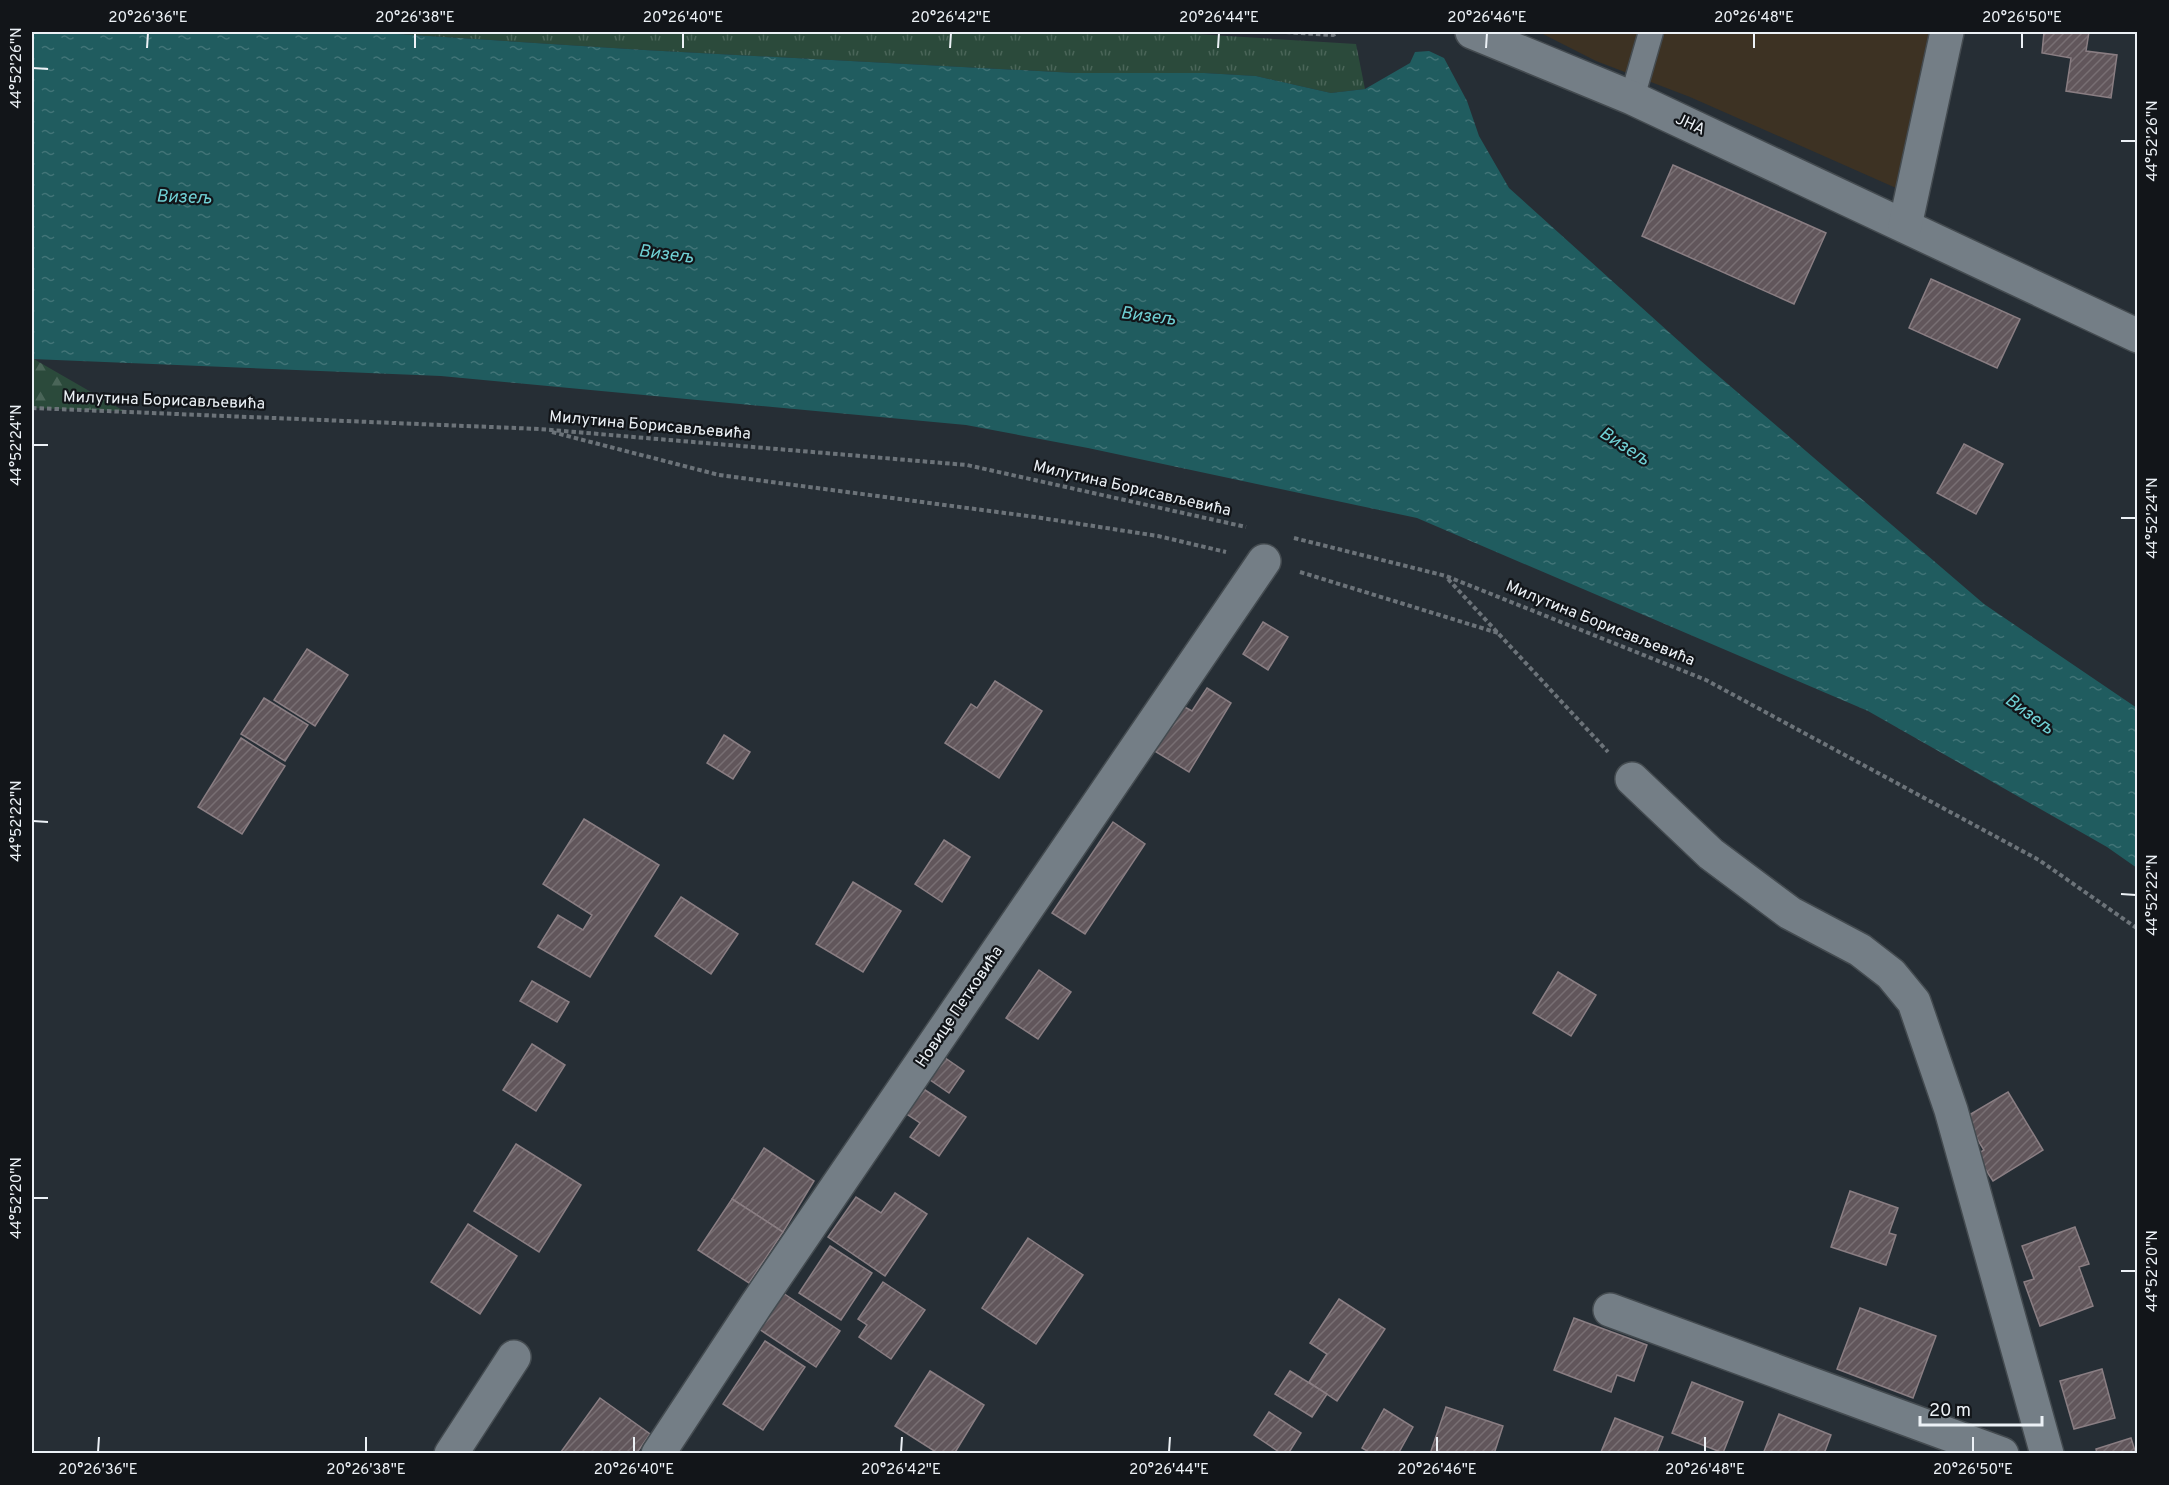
<svg xmlns="http://www.w3.org/2000/svg" width="2169" height="1485" viewBox="0 0 2169 1485" font-family="Overpass,sans-serif">
  <style>
    .commercial { fill: #3d3223 }
    .grass { fill: url(#grass-tufts) }
    .forest { fill: url(#forest-firs) }
    .water { fill: url(#water-ripples) }
    .building { fill: url(#building-hatch); stroke: #8a7e83; stroke-width: 1.5 }
    .lines { fill: none; stroke-linecap: round; stroke-linejoin: round }
    .lane-casing { stroke: #444b50; stroke-width: 27 }
    .street-casing { stroke: #444b50; stroke-width: 36 }
    .path { stroke: #6c7379; stroke-width: 4; stroke-dasharray: 4.5 3; stroke-linecap: butt }
    .lane { stroke: #747e86; stroke-width: 24 }
    .street { stroke: #747e86; stroke-width: 33 }
    .ticks { fill: none; stroke: #ecf1f6; stroke-width: 2 }
    .labels { text-anchor: middle; dominant-baseline: central; stroke-width: 4.5; stroke-linejoin: round; paint-order: stroke }
    .street-label { font-size: 16px; fill: #ecf1f6; stroke: #121519 }
    .water-label { font-size: 18px; font-style: italic; fill: #70d1d5; stroke: #121519 }
    .neatline { fill: none; stroke: #ecf1f6; stroke-width: 2 }
    .ticks-label { font-size: 15px; text-anchor: middle; fill: #ecf1f6 }
  </style>
  <defs>
    <pattern id="grass-tufts" width="24" height="20" patternUnits="userSpaceOnUse" patternTransform="scale(1.5)"><rect width="24" height="20" fill="#2b4a3b"/><path d="M3 7l-1-3M5 7V3M7 7l1-3M15 17l-1-3M17 17v-4M19 17l1-3" fill="none" stroke="#4a6558"/></pattern>
    <pattern id="forest-firs" width="22" height="20" patternUnits="userSpaceOnUse" patternTransform="scale(1.5)"><rect width="22" height="20" fill="#2b4a3b"/><path d="M5 1l3.5 6h-7zM16 11l3.5 6h-7z" fill="#4a6558"/></pattern>
    <pattern id="water-ripples" width="26" height="14" patternUnits="userSpaceOnUse" patternTransform="scale(1.5)"><rect width="26" height="14" fill="#205c5f"/><path d="M2 4q2-2 4 0t4 0M15 11q2-2 4 0t4 0" fill="none" stroke="#417477"/></pattern>
    <pattern id="building-hatch" width="6" height="6" patternUnits="userSpaceOnUse" patternTransform="scale(1.5)"><rect width="6" height="6" fill="#61565b"/><path d="M-1 1l2-2M0 6l6-6M5 7l2-2" fill="none" stroke="#786f73"/></pattern>
  </defs>
  <rect width="100%" height="100%" fill="#262e35"/>
  <path class="commercial" d="M1539,32h390l-33,156 -206,-91 -94,-36z"/>
  <path class="grass" d="M367,32h796l193,12 9,45 -34,4 -75,-17 -52,-3h-129l-431,-23z"/>
  <path class="forest" d="M32,358l92,53 -92,-3z"/>
  <path class="water" d="M32,32h335l277,18 431,23h129l52,3 75,17 34,-4 45,-26 5,-11 14,-1 15,7 23,43 12,35 30,52 192,173 283,243 153,104v160l-30,-21 -239,-136 -451,-193 -329,-70 -122,-23 -525,-49 -409,-17z"/>
  <g class="building">
    <path d="M2044,32h45l-3,19 31,4 -6,43 -45,-7 5,-33 -29,-5z"/>
    <path d="M1673,165l153,68 -32,71 -152,-68z"/>
    <path d="M1931,279l89,40 -23,49 -88,-40z"/>
    <path d="M1964,444l39,20 -27,50 -39,-21z"/>
    <path d="M1263,622l25,15 -20,33 -25,-16z"/>
    <path d="M307,649l41,26 -33,51 -41,-26z"/>
    <path d="M995,681l47,30 -43,67 -54,-35 26,-39 6,4z"/>
    <path d="M1207,688l24,15 -42,69 -36,-22 28,-45 11,6z"/>
    <path d="M264,698l44,27 -23,36 -44,-27z"/>
    <path d="M724,735l26,17 -17,27 -26,-16z"/>
    <path d="M241,738l44,28 -43,68 -44,-27z"/>
    <path d="M584,819l75,46 -69,112 -52,-30 20,-32 25,15 9,-15 -49,-31z"/>
    <path d="M1113,822l32,22 -60,90 -33,-21z"/>
    <path d="M944,840l26,17 -28,45 -27,-18z"/>
    <path d="M853,882l48,29 -38,61 -47,-28z"/>
    <path d="M681,897l57,37 -27,40 -56,-38z"/>
    <path d="M1039,970l32,22 -33,47 -32,-21z"/>
    <path d="M1558,972l38,23 -25,41 -38,-23z"/>
    <path d="M532,981l37,21 -12,20 -37,-21z"/>
    <path d="M532,1044l33,21 -29,46 -33,-21z"/>
    <path d="M938,1053l26,18 -15,22 -26,-18z"/>
    <path d="M916,1084l50,33 -27,39 -29,-19 10,-14 -21,-14z"/>
    <path d="M2008,1092l35,58 -50,31 -17,-26 8,-5 -20,-32z"/>
    <path d="M516,1144l65,41 -42,67 -65,-41z"/>
    <path d="M764,1148l50,33 -31,51 -51,-33z"/>
    <path d="M1850,1191l48,17 -9,25 7,2 -10,30 -55,-18z"/>
    <path d="M895,1193l32,21 -42,62 -57,-39 28,-40 25,16z"/>
    <path d="M732,1199l51,33 -34,51 -51,-33z"/>
    <path d="M468,1224l49,32 -37,58 -49,-32z"/>
    <path d="M2075,1227l14,37 -10,3 14,39 -53,20 -16,-44 10,-3 -12,-33z"/>
    <path d="M1028,1238l55,37 -47,69 -54,-36z"/>
    <path d="M830,1246l42,27 -31,47 -42,-27z"/>
    <path d="M883,1282l42,28 -34,49 -32,-22 8,-12 -9,-6z"/>
    <path d="M783,1293l57,38 -24,36 -57,-38z"/>
    <path d="M1339,1299l46,30 -48,72 -28,-19 18,-28 -17,-11z"/>
    <path d="M1860,1308l76,28 -23,62 -76,-29z"/>
    <path d="M1574,1318l73,27 -13,36 -17,-6 -6,17 -57,-22z"/>
    <path d="M765,1341l40,26 -42,63 -40,-26z"/>
    <path d="M2102,1369l13,49 -41,11 -14,-48z"/>
    <path d="M930,1371l54,34 -30,49h-15l-44,-28z"/>
    <path d="M1290,1371l37,23 -15,23 -37,-23z"/>
    <path d="M1692,1382l51,20 -20,51 -51,-20z"/>
    <path d="M600,1398l50,36 -14,20h-73l-2,-2z"/>
    <path d="M1446,1407l57,19 -9,28h-64z"/>
    <path d="M1384,1409l29,18 -15,27h-26l-10,-6z"/>
    <path d="M1269,1412l32,21 -13,21h-6l-28,-19z"/>
    <path d="M1779,1414l52,21 -7,19h-61z"/>
    <path d="M1615,1418l48,19 -7,17 -55,-2z"/>
    <path d="M2131,1438l5,16h-39l-1,-5z"/>
  </g>
  <g class="lines">
    <defs>
      <path id="lane" d="M1632,98l19,-66"/>
      <g id="street">
        <path d="M1472,32l160,66 506,238"/>
        <path d="M1905,226l42,-194"/>
        <path d="M1632,779l79,75 79,59 70,37 31,24 23,28 37,108 96,344"/>
        <path d="M1610,1310l392,144"/>
        <path d="M451,1454l63,-97"/>
        <path d="M658,1454l98,-149 508,-744"/>
      </g>
    </defs>
    <use href="#lane" class="lane-casing"/>
    <use href="#street" class="street-casing"/>
    <g class="path">
      <path d="M1286,32l47,3 6,-3"/>
      <path d="M32,408l507,21 428,36 279,62"/>
      <path d="M552,432l167,43 316,42 123,19 68,16"/>
      <path d="M1294,538l152,38 260,104 333,180 99,69"/>
      <path d="M1300,572l198,61"/>
      <path d="M1448,579l160,173"/>
    </g>
    <use href="#lane" class="lane"/>
    <use href="#street" class="street"/>
  </g>
  <path class="ticks" d="M147,48l1,-15M415,48v-15M683,48v-15M950,48l1,-15M1218,48l1,-15M1486,48l1,-15M1754,48v-15M2022,48v-15M33,68l15,1M2121,141h15M33,445h15M2121,518h15M33,821l15,1M2121,894l15,1M33,1198h15M2121,1271h15M98,1452l1,-15M366,1452v-15M634,1452v-15M901,1452l1,-15M1169,1452l1,-15M1437,1452v-15M1705,1452v-15M1973,1452v-15"/>
  <g class="labels">
    <g class="street-label">
      <text transform="translate(1690 125) rotate(25)">ЈНА</text>
      <text transform="translate(164 401) rotate(2)">Милутина Борисављевића</text>
      <text transform="translate(650 426) rotate(5)">Милутина Борисављевића</text>
      <text transform="translate(1132 489) rotate(13)">Милутина Борисављевића</text>
      <text transform="translate(1600 624) rotate(22)">Милутина Борисављевића</text>
      <text transform="translate(960 1007) rotate(-56)">Новице Петковића</text>
    </g>
    <g class="water-label">
      <text transform="translate(184 198) rotate(2)">Визељ</text>
      <text transform="translate(666 255) rotate(7)">Визељ</text>
      <text transform="translate(1148 317) rotate(7)">Визељ</text>
      <text transform="translate(1624 447) rotate(33)">Визељ</text>
      <text transform="translate(2029 715) rotate(36)">Визељ</text>
    </g>
  </g>
  <rect width="2169" height="1485" fill="none" stroke="#121519" stroke-width="66"/>
  <path d="M1920 1416v9h122v-9" fill="none" stroke="#ecf1f6" stroke-width="3"/>
  <text x="1929" y="1416" font-size="18" fill="#ecf1f6" stroke="#121519" stroke-width="4.5" paint-order="stroke">20 m</text>
  <rect x="33" y="33" width="2103" height="1419" class="neatline"/>
  <g class="ticks-label">
    <text x="148" y="22">20°26'36"E</text>
    <text x="415" y="22">20°26'38"E</text>
    <text x="683" y="22">20°26'40"E</text>
    <text x="951" y="22">20°26'42"E</text>
    <text x="1219" y="22">20°26'44"E</text>
    <text x="1487" y="22">20°26'46"E</text>
    <text x="1754" y="22">20°26'48"E</text>
    <text x="2022" y="22">20°26'50"E</text>
    <text transform="translate(16 68) rotate(-90)" y="5">44°52'26"N</text>
    <text transform="translate(2152 141) rotate(-90)" y="5">44°52'26"N</text>
    <text transform="translate(16 445) rotate(-90)" y="5">44°52'24"N</text>
    <text transform="translate(2152 518) rotate(-90)" y="5">44°52'24"N</text>
    <text transform="translate(16 821) rotate(-90)" y="5">44°52'22"N</text>
    <text transform="translate(2152 895) rotate(-90)" y="5">44°52'22"N</text>
    <text transform="translate(16 1198) rotate(-90)" y="5">44°52'20"N</text>
    <text transform="translate(2152 1271) rotate(-90)" y="5">44°52'20"N</text>
    <text x="98" y="1474">20°26'36"E</text>
    <text x="366" y="1474">20°26'38"E</text>
    <text x="634" y="1474">20°26'40"E</text>
    <text x="901" y="1474">20°26'42"E</text>
    <text x="1169" y="1474">20°26'44"E</text>
    <text x="1437" y="1474">20°26'46"E</text>
    <text x="1705" y="1474">20°26'48"E</text>
    <text x="1973" y="1474">20°26'50"E</text>
  </g>
</svg>
